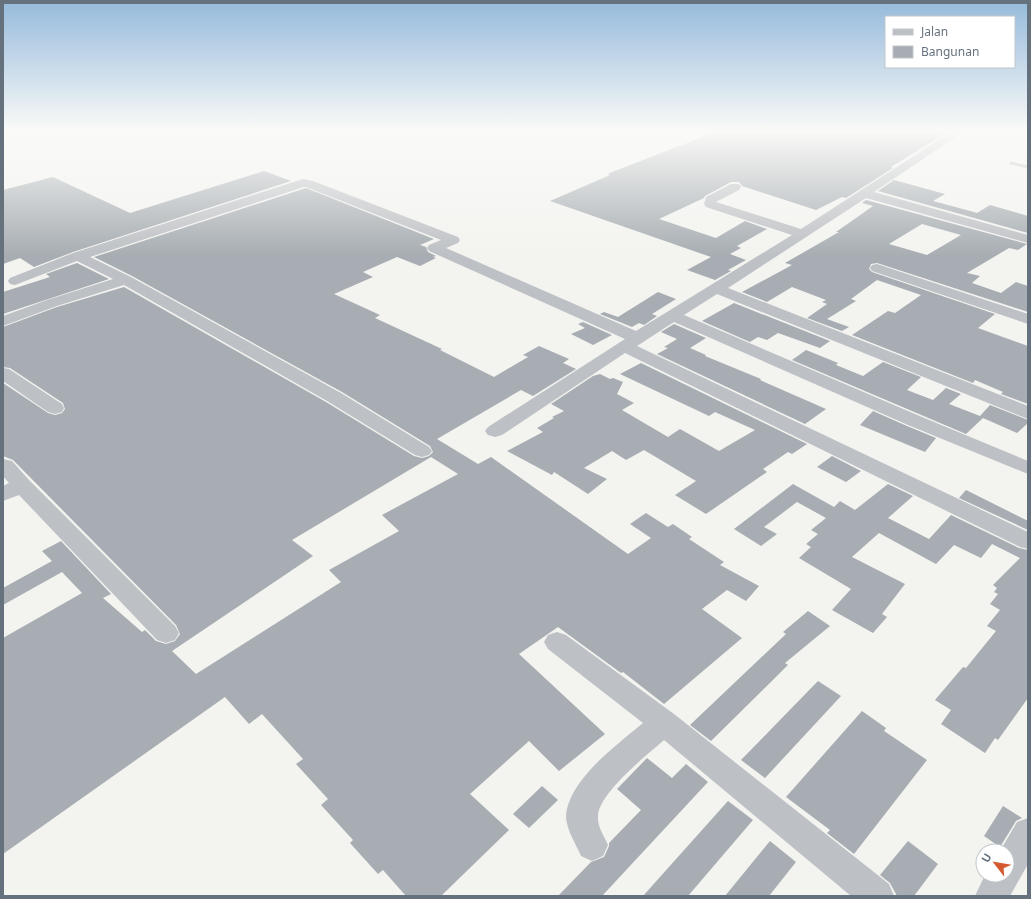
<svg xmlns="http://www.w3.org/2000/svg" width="1031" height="899" viewBox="0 0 1031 899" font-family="'Noto Sans',sans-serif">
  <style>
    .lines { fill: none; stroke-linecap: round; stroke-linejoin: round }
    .stream { stroke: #b9c2c7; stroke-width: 3 }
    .building { fill: #a7adb2; fill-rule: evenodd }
    .minor { fill: #bdc0c4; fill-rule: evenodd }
  </style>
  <rect width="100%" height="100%" fill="#f3f3f0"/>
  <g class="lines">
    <path class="stream" d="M1011,163l17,4"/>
  </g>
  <g class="building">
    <path d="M706,130h245l-60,37 2,1 -47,30 -4,-1 -26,13 -74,-24 -3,-4h-8l-26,14 -1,2 -45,21 57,19 29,-17 22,8 -30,17 4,2 -11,6 16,6 -18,10 3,1 -16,9 -28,-10 24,-13 -161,-56 60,-26 -3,-1 98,-38z"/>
    <path d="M264,171l27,10 -218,71 -39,15 -14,-9 -17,6v-74l50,-13 77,36z"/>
    <path d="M894,180l51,14 -12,7 41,11 3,1 13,-8 38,11v17l-150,-42z"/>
    <path d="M306,188l128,51 -14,6 6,2 2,5 8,4 -3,1 3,1 -16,8 -23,-9 -34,15 10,5 -39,17 46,21 -5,3 67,31 -2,1 54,27 34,-20 -5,-2 16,-9 30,13 -6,4 13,6 -43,27 -12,-6 -84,49 41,25 13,-7 137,97 23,-16 -21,-14 16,-11 22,14 5,-3 19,13 -3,2 35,23 -4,3 39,21 -13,15 -19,-11 -25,19 40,29 -78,66 -41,-32 -2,1 -63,-46 -39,27 86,80 -46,37 -30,-30 -59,53 39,36 -68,66h-35l-23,-26 -5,4 -28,-31 3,-3 -32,-35 7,-6 -32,-35 7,-5 -41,-45 -13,10 -24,-27 -222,157v-216l79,-45 -20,-21 -59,33v-17l49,-27 -10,-10 19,-10 50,53 -8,4 39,34 3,-2 11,11 10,3 9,-3 5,-7 -4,-9 -163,-165 -10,-4v-73l45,30 7,2 7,-2 3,-4 -2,-6 -53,-35 -7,-1v-40l54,-20 67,-20 202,115 88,54 8,2 7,-2 4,-4 -3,-6 -88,-54 -210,-116 -38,-19zM431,457l27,17 -76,41 17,16 -70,39 12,12 -145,92 -24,-23 141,-95 -21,-16z"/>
    <path d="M866,200l161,44 -9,6 -9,-2 -42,25 13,3 -8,7 29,10 15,-11 12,4v26l-151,-49 -6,1 -2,5 3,3 123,42 -17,14 50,18v58l-27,-10 2,-2 -28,-12 -2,3 -121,-48 36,-24 7,2 26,-18 -44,-15 -26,19 5,2 -29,18 22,8 -7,4 -35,-13 20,-14 -5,-2 4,-2 -34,-13 -25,15 -25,-10 50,-27 -7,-2 54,-31h-3l37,-26 -11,-3zM922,224l39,11 -34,20 -38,-11z"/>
    <path d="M77,263l32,16 -106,35v-22l47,-15 -4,-3z"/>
    <path d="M658,292l18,7 -24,15 5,2 -13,9 -5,-2 -7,4 -32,-13 4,-2 14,5z"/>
    <path d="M734,303l96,38 -10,7 -42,-15 -11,7 -9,-3 -8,5 -48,-21z"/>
    <path d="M583,322l29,13 -19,10 -22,-11 14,-6 -7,-4z"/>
    <path d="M674,324l32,14 -16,10 16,7 -1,1 56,23 -1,1 66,29 -21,15 -148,-70 11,-6 -4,-1 13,-8 -16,-7z"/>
    <path d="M806,350l32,13 -2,2 27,11 20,-14 38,15 -14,13 26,10 13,-12 15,6 -12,10 31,12 10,-11 38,15v3l-11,10 -34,-15 -17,16 -174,-74z"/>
    <path d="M641,363l166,81 -15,10 -4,-2 -25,17 4,3 -61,42 -31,-19 21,-14 -52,-31 -18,10 -14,-9 -28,17 23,11 -19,15 -34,-22 -2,3 -45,-24 36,-19 -6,-4 17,-10 -2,-1 12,-6 -13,-7 42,-28 7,-2 10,5 3,-1 10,4 -6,12 17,9 -12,7 46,27 12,-8 39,22 36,-21 -40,-18 -6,4 -89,-42z"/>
    <path d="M873,411l34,15 29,12 -11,14 -65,-27z"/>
    <path d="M832,456l29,15 -15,11 -29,-15z"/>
    <path d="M793,484l41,23 6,-6 15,9 33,-26 25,12 -25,22 41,21 22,-24 68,33 9,2v148l-30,42 -3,-2 -10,15 -44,-29 10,-14 -16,-10 28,-33 3,1 30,-37 -9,-5 13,-16 -10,-6 8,-10 -4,-2 3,-4 -4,-3 27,-27 -28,-14 -11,14 -27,-13 -18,19 -57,-31 -27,24 53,27 -23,30 5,3 -14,16 -41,-23 19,-21 -52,-31 12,-11 -5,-3 12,-10 -7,-4 15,-12 -29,-16 -33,25 13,7 -16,12 -27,-17z"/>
    <path d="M966,490l62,31v9l-69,-32z"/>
    <path d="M808,611l22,15 -45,37 3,2 -77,76 -21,-16 96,-91 -3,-2z"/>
    <path d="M818,681l23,15 -76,82 -24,-18z"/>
    <path d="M862,711l24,17 -2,3 43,29 -73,94 -27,-21 3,-3 -44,-33z"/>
    <path d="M647,758l25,20 14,-14 22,18 -106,114h-44l33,-34 13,-5 5,-11v-3l32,-33 -24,-21z"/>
    <path d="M542,786l16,14 -29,28 -16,-14z"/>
    <path d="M728,801l25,19 -65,76h-45z"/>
    <path d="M1003,806l19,12 -6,3 -16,26 -16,-11z"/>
    <path d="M770,841l26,21 -27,34h-44z"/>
    <path d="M908,841l30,23 -24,32h-17l-7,-13 -10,-8z"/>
  </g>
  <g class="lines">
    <g class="minor">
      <path d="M954,130h12l-92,62 154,43v8l-162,-45 -138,90 300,118v13l-311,-125 -33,21 238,102 106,44v13l-120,-49 -234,-103 -37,24 391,186v17l-8,-2 -395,-194 -123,82 -7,2 -7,-2 -3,-4 3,-4 137,-88 -196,-88 -2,-3 2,-3 12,-5 -135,-53h-2l-214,70 41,20 210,116 88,54 3,4 -3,4 -7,2 -7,-2 -88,-54 -203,-116 -67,21 -54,20v-10l44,-16 66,-21 -36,-18 -62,24 -5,-1 -2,-3 2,-3 63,-25 230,-74 10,2 145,56 2,3 -2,3 -12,5 190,83 156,-96 -86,-28 -2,-3 2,-7 25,-13h8l2,3 -2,3 -23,12 85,27z"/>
      <path d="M877,264l151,50v10l-156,-53 -2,-3 2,-3z"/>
      <path d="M3,368l6,1 53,35 2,4 -2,4 -7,2 -7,-2 -45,-31z"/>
      <path d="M3,459l9,2 17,19 146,146 4,7 -4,7 -9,3 -9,-3 -138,-145 -16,6v-15l6,-3 -6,-7z"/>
      <path d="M557,632l9,3 108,79 215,170 5,12h-43l-187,-156c-17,15 -66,54 -66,76 -1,10 6,20 10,29l-5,11 -11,5 -11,-5c-5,-12 -15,-27 -15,-40 3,-37 51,-71 77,-93l-95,-74 -4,-7 4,-7z"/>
      <path d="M1028,818v46l-18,32h-35l10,-21h22v-24h-7l17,-29z"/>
    </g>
  </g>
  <linearGradient id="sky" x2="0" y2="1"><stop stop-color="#95badb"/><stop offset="0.51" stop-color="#fafaf8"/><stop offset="1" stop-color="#fafaf8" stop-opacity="0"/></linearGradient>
  <rect width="1031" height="256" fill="url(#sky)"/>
  <rect width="1031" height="899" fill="none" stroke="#65727e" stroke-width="8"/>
  <rect x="885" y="16" width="130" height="52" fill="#ffffff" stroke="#c1c7cb"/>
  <rect x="893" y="29" width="20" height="6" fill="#bdc0c4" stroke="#c1c7cb"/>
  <text x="921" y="36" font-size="12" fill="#65727e">Jalan</text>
  <rect x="893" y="46" width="20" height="12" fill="#a7adb2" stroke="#c1c7cb"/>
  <text x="921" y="56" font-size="12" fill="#65727e">Bangunan</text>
  <g transform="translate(995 863) rotate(301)"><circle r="19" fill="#ffffff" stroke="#c1c7cb"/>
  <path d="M0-3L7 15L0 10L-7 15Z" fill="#d45b2f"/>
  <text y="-6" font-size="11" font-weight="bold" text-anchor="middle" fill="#65727e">U</text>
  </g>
</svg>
